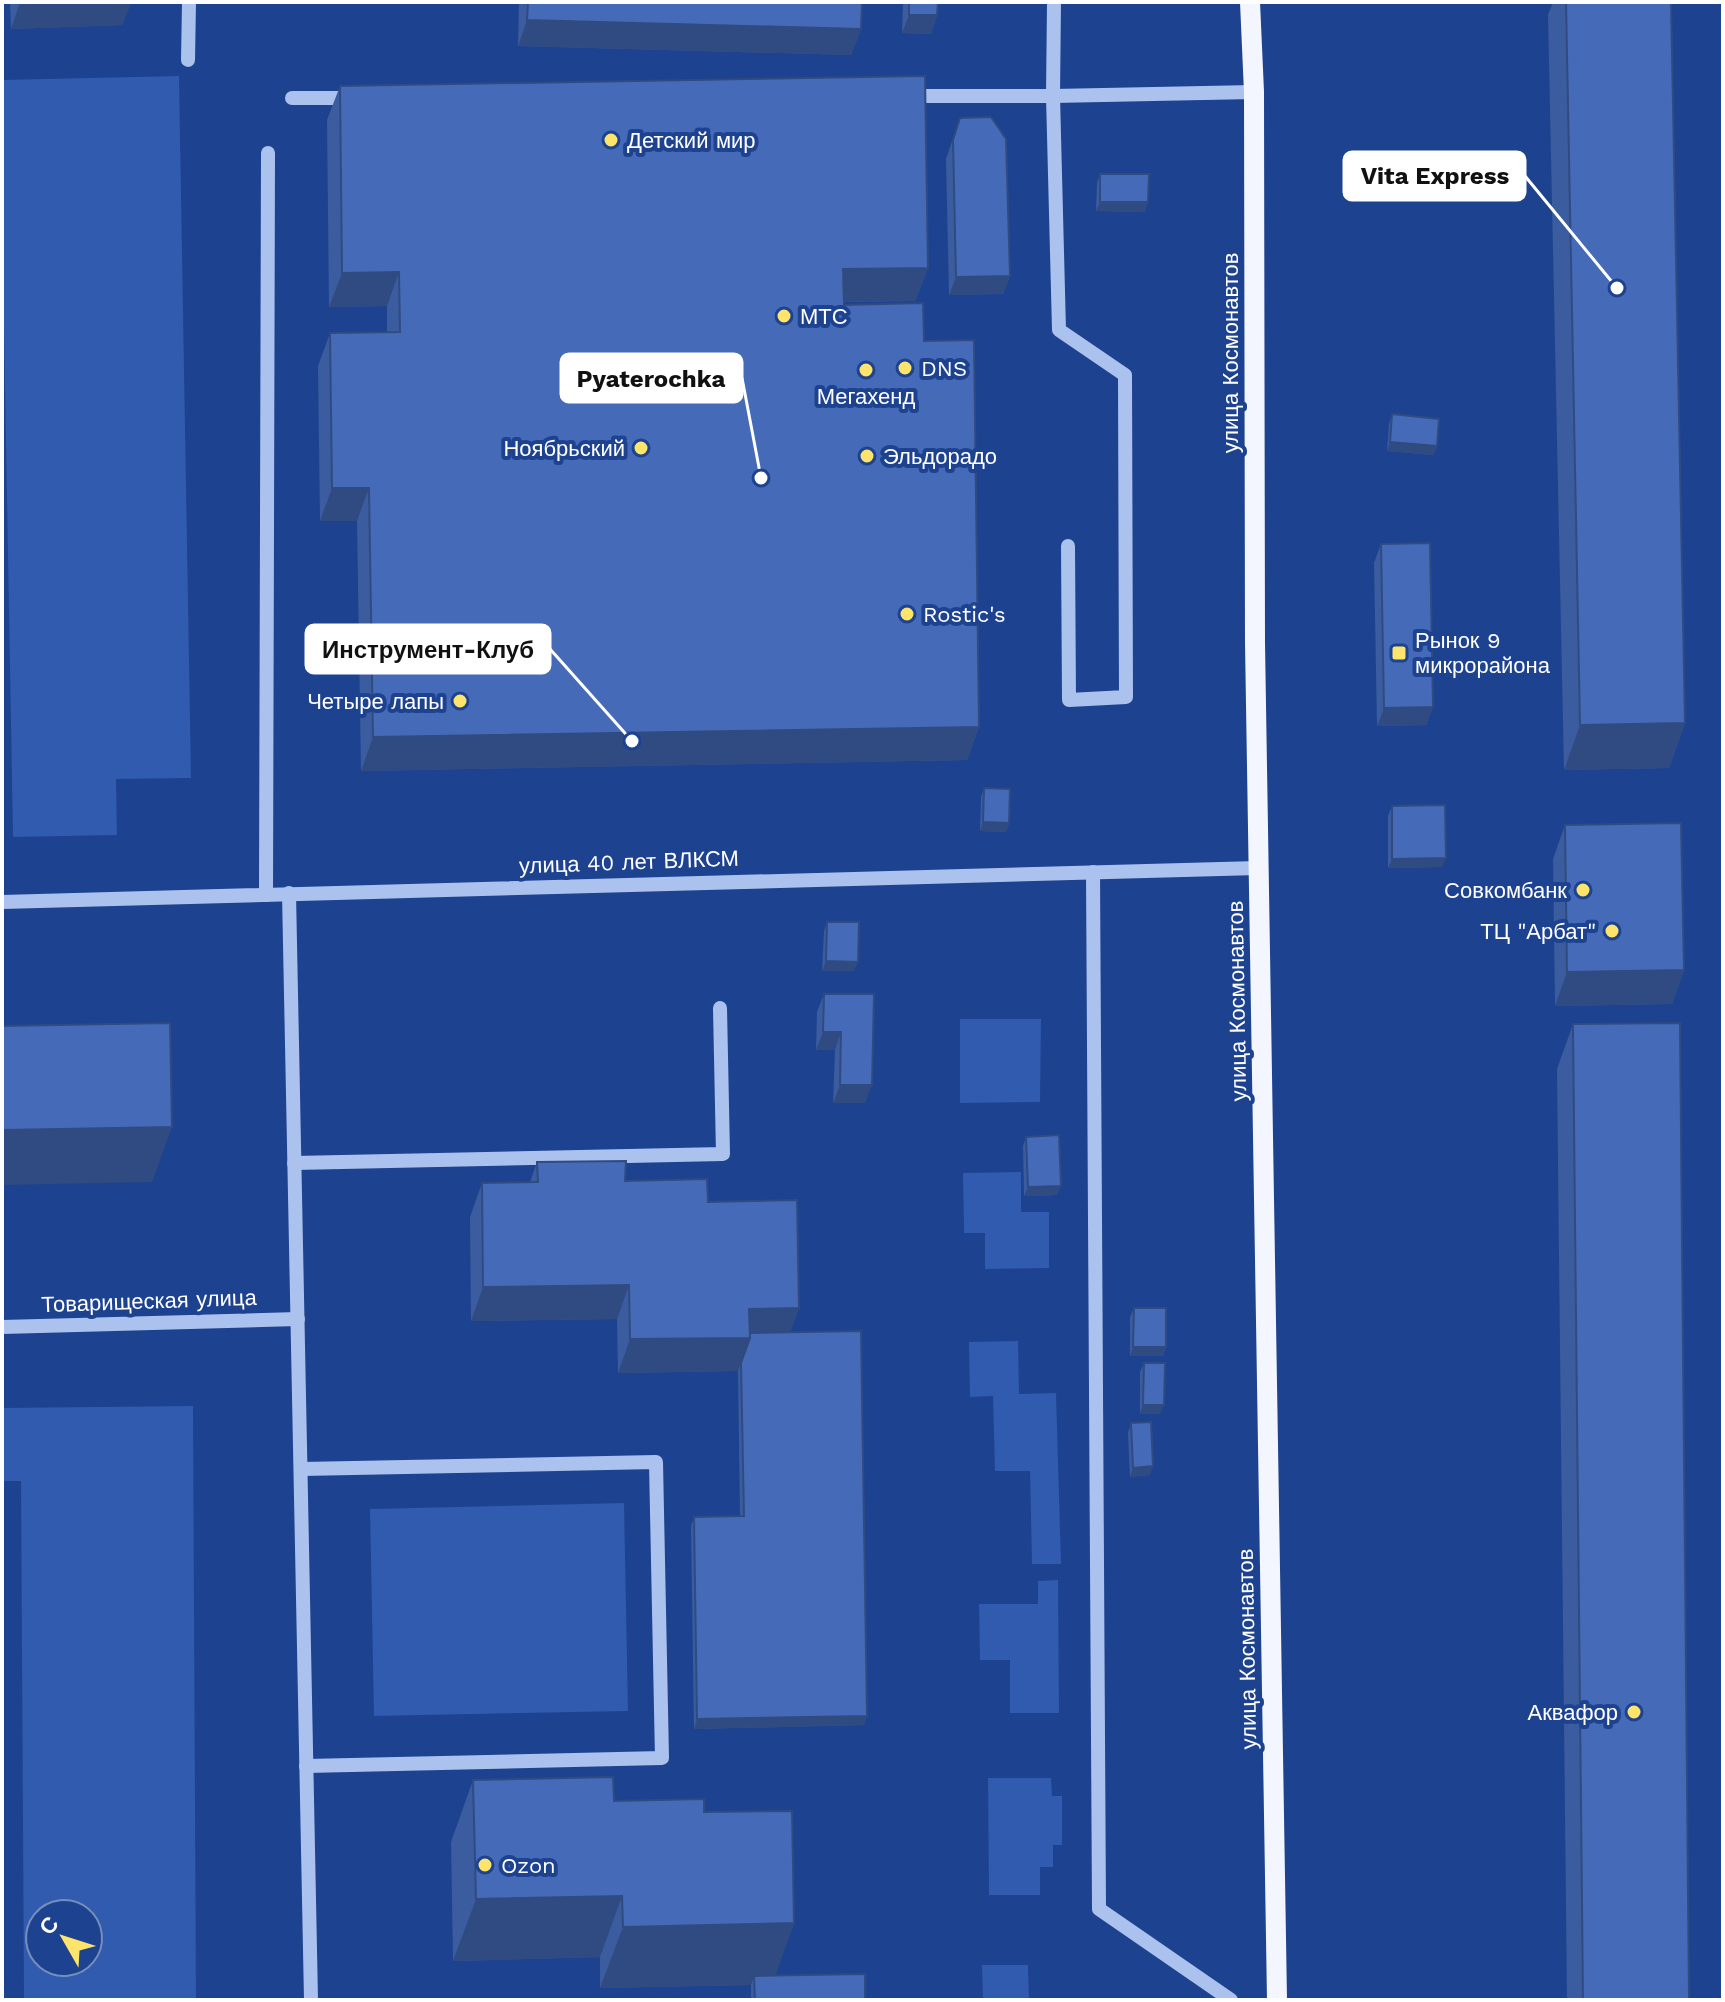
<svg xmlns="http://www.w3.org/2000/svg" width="1725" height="2002" viewBox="0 0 1725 2002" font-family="'Work Sans',sans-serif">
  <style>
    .green { fill: #305bae; fill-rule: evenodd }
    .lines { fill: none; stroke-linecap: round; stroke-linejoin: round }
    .minor { stroke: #acc2ee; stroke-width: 14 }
    .major { stroke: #f3f6ff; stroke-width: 20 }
    .wall { fill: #3b5c9e }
    .shaded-wall { fill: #304b81 }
    .building { fill: #456bb8; stroke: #304b81; stroke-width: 2 }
    .poi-dot { fill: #fee46a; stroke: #1d4290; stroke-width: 3 }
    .labels { text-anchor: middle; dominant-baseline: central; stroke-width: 8; stroke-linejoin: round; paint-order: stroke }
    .poi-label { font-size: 22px; fill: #fff; stroke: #1d4290; text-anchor: start }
    .street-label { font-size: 22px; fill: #fff; stroke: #1d4290 }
    .leader { fill: none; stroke: #fff; stroke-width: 3 }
    .callout-dot { fill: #fff; stroke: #1d4290; stroke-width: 3 }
    .callout { fill: #fff; stroke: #fff; stroke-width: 3 }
    .callout-label { font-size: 24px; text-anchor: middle; font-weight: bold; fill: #111 }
  </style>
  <rect width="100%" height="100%" fill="#1d4290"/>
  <g class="green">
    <path d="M179,76l12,702 -75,1 1,56 -104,2 -11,-623v-134z"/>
    <path d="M960,1019h81l-1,83 -80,1z"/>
    <path d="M1021,1172v40h28v56l-64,1v-36h-21l-1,-60z"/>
    <path d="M1018,1341l1,53 37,-1 5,171h-29l-2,-93h-35l-2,-75 -23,1 -1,-55z"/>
    <path d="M193,1406l3,594h-172l-3,-519h-19v-73zM88,1914v48h-48v-48z"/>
    <path d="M624,1503l4,208 -254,5 -4,-207z"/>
    <path d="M1058,1580l1,133h-49v-53h-30l-1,-56h59v-23z"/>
    <path d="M988,1778h63l1,18h10v49h-9v22h-13v28h-51z"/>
    <path d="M982,1965h46l1,35h-46z"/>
  </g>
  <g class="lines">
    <g class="minor">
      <path d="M1054,2l-1,94 6,234 66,45 1,322 -57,3 -1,-154"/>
      <path d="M188,60l1,-58"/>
      <path d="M907,96h146l201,-4"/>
      <path d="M292,98h62"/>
      <path d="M1093,872l6,1037 132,91"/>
      <path d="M289,893l22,1107"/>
      <path d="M266,895l2,-742"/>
      <path d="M2,902l1256,-34"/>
      <path d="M294,1163l429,-9 -3,-146"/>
      <path d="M2,1327l296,-8"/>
      <path d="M301,1469l355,-7 6,296 -356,8"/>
    </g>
    <path class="major" d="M1250,2l4,90 1,551 22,1357"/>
  </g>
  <g class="wall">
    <path d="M10,2h121l-9,23 -111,4z"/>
    <path d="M519,2h343l-1,27 -10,26 -333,-9z"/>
    <path d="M903,2h35l-1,13 -6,19 -29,-1z"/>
    <path d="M1553,2h118l14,721 -16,45 -105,2 -16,-755z"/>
    <path d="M340,86l588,182 -13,33 -71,1v3l80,36 55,386 -12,33 -606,11 -4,-250h-37l-2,-155 12,-33 57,-1v-26l-58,1 -2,-187z"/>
    <path d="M960,118l50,158 -7,18 -54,1 -3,-136z"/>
    <path d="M1100,174l45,38 -49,-1 1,-28z"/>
    <path d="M1392,414l45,32 -4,9 -46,-4 2,-27z"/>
    <path d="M1381,544l52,163 -7,18 -49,1 -3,-163z"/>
    <path d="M984,788l25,35 -3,9 -26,-1 1,-34z"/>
    <path d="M1392,806l50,61 -54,1v-52z"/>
    <path d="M1565,825l119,145 -12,34 -117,2 -2,-147z"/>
    <path d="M827,922l27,49h-32l2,-40z"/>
    <path d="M824,994h50l-9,109h-32l2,-53h-19l1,-38z"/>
    <path d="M1573,1024l116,976h-122l-10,-931z"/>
    <path d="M1026,1137l31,58 -33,1 -1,-50z"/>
    <path d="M537,1162l88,19 83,21 91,106 -9,24 74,393 -170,4 -3,-203 3,-9 46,-1 -2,-145 -120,2 -1,-54 -146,2 -1,-104 12,-34 48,-1z"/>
    <path d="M1134,1308l32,39 -3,9h-33v-39z"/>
    <path d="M1144,1363l16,51h-20v-42z"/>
    <path d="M1131,1423l19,52 -20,2 -2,-44z"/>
    <path d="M473,1780l231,32 90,111 -19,52 90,25h-114v-15l-151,3v-31l-147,4 -2,-119z"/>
  </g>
  <g class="shaded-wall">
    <path d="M20,2h111l-9,23 -111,4z"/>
    <path d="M400,2h50v1z"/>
    <path d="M909,15h28l-6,19 -29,-1z"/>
    <path d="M527,20l334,9 -10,26 -333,-9z"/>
    <path d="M1100,202h48l-3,10 -49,-1z"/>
    <path d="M928,268l-13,33 -84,1 12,-33z"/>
    <path d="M399,272l-12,34 -58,1 13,-34z"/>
    <path d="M1010,276l-7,18 -54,1 7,-18z"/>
    <path d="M1390,442l47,4 -4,9 -46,-4z"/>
    <path d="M332,488h37l-12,33h-37z"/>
    <path d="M1433,707l-7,18 -49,1 7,-18z"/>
    <path d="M1685,723l-16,45 -105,2 16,-45z"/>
    <path d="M979,727l-12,33 -606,11 12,-34z"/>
    <path d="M983,822l26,1 -3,9 -26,-1z"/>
    <path d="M1446,858l-4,9 -54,1 4,-9z"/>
    <path d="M826,961l32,1 -4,9h-32z"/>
    <path d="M1684,970l-12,34 -117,2 12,-34z"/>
    <path d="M823,1032h18l-6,18h-19z"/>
    <path d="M840,1085h32l-7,18h-32z"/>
    <path d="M172,1127l-20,55 -150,3v-55z"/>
    <path d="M1061,1186l-4,9 -33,1 4,-9z"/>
    <path d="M629,1285l-12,34 -146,2 12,-34z"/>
    <path d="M799,1308l-12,33 -38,1 -11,29 -120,2 12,-34 119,-30z"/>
    <path d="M1133,1347h33l-3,9h-33z"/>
    <path d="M1143,1405h21l-4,9h-20z"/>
    <path d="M1153,1466l-3,9 -20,2 3,-9z"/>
    <path d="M867,1716l-3,9 -170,4 3,-10z"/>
    <path d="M622,1896l-22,61 -147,4 23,-62z"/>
    <path d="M794,1923l-22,62 -18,-9 -3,9 -151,3 23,-61z"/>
  </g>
  <g class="building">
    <path d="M528,2h334l-1,27 -334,-9z"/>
    <path d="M909,2h29l-1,13h-28z"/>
    <path d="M1566,2h105l14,721 -105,2z"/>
    <path d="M925,76l3,192 -85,1 1,36 79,-2 1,38 50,-1 5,387 -606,10 -4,-249h-37l-2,-155 70,-1 -1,-60 -57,1 -2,-187z"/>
    <path d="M991,117l15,22 4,137 -54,1 -3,-137 7,-22z"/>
    <path d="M1100,174h49l-1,28h-48z"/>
    <path d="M1392,414l47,5 -2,27 -47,-4z"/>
    <path d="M1430,543l3,164 -49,1 -3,-164z"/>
    <path d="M984,788l26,1 -1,34 -26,-1z"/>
    <path d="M1445,805l1,53 -54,1v-53z"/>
    <path d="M1681,823l3,147 -117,2 -2,-147z"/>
    <path d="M827,922h32l-1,40 -32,-1z"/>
    <path d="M824,994h50l-2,91h-32l1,-53h-18z"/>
    <path d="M170,1023l2,104 -170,3v-104z"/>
    <path d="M1680,1023l9,977h-106l-10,-976z"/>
    <path d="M1059,1135l2,51 -33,1 -2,-50z"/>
    <path d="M626,1161l-1,20 82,-2 1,23 89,-2 2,108 -50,1 1,29 -120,1 -1,-54 -146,2 -1,-104 56,-1 -1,-20z"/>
    <path d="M1134,1308h32v39h-33z"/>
    <path d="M861,1331l6,385 -170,3 -3,-202 50,-1 -3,-153 9,-25v-5z"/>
    <path d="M1144,1363h21l-1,42h-21z"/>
    <path d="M1151,1422l2,44 -20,2 -2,-45z"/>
    <path d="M613,1777l1,24 90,-2v13l88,-1 2,112 -171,4 -1,-31 -146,3 -3,-119z"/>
    <path d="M865,1974v26h-110l-1,-24z"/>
  </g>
  <g class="poi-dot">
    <circle cx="611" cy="140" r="8"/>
    <circle cx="784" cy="316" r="8"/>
    <circle cx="905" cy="368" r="8"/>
    <circle cx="866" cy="370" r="8"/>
    <circle cx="641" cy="448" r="8"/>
    <circle cx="867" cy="456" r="8"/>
    <circle cx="907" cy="614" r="8"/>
    <rect x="1391" y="645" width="16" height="16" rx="4"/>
    <circle cx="460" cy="701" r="8"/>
    <circle cx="1583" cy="890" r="8"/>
    <circle cx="1612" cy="931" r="8"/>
    <circle cx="1634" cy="1712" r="8"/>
    <circle cx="485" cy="1865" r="8"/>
  </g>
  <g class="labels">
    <g class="poi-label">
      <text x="627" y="140">Детский мир</text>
      <text x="800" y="316">МТС</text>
      <text x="921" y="368">DNS</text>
      <text x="866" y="396" text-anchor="middle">Мегахенд</text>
      <text x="625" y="448" text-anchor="end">Ноябрьский</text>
      <text x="883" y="456">Эльдорадо</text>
      <text x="923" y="614">Rostic's</text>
      <text x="1415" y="640">Рынок 9<tspan x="1415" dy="25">микрорайона</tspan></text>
      <text x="444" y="701" text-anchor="end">Четыре лапы</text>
      <text x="1567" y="890" text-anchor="end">Совкомбанк</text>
      <text x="1596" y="931" text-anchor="end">ТЦ "Арбат"</text>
      <text x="1618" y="1712" text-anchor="end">Аквафор</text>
      <text x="501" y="1865">Ozon</text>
    </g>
    <g class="street-label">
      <text transform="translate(1230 353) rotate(-90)">улица Космонавтов</text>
      <text transform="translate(629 862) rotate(-2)">улица 40 лет ВЛКСМ</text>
      <text transform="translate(1237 1001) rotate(-91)">улица Космонавтов</text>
      <text transform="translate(149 1301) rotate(-2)">Товарищеская улица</text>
      <text transform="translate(1247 1649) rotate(-91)">улица Космонавтов</text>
    </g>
  </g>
  <path class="leader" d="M1617 288L1525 176M761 478L742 378M632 741L550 649"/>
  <g class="callout-dot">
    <circle cx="1617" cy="288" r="8"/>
    <circle cx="761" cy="478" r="8"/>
    <circle cx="632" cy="741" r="8"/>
  </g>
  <g class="callout">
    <rect x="1344" y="152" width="181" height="48" rx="8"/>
    <rect x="561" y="354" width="181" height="48" rx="8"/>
    <rect x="306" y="625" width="244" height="48" rx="8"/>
  </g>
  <g class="callout-label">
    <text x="1435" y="184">Vita Express</text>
    <text x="651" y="387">Pyaterochka</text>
    <text x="428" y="658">Инструмент-Клуб</text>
  </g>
  <rect width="1725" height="2002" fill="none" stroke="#ffffff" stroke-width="8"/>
  <g transform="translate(64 1938) rotate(309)"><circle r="38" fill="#1d4290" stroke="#778ebc" stroke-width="2"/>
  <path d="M0-6L14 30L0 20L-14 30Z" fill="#fee46a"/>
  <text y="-12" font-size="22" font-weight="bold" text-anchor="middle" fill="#ffffff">С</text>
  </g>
</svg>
